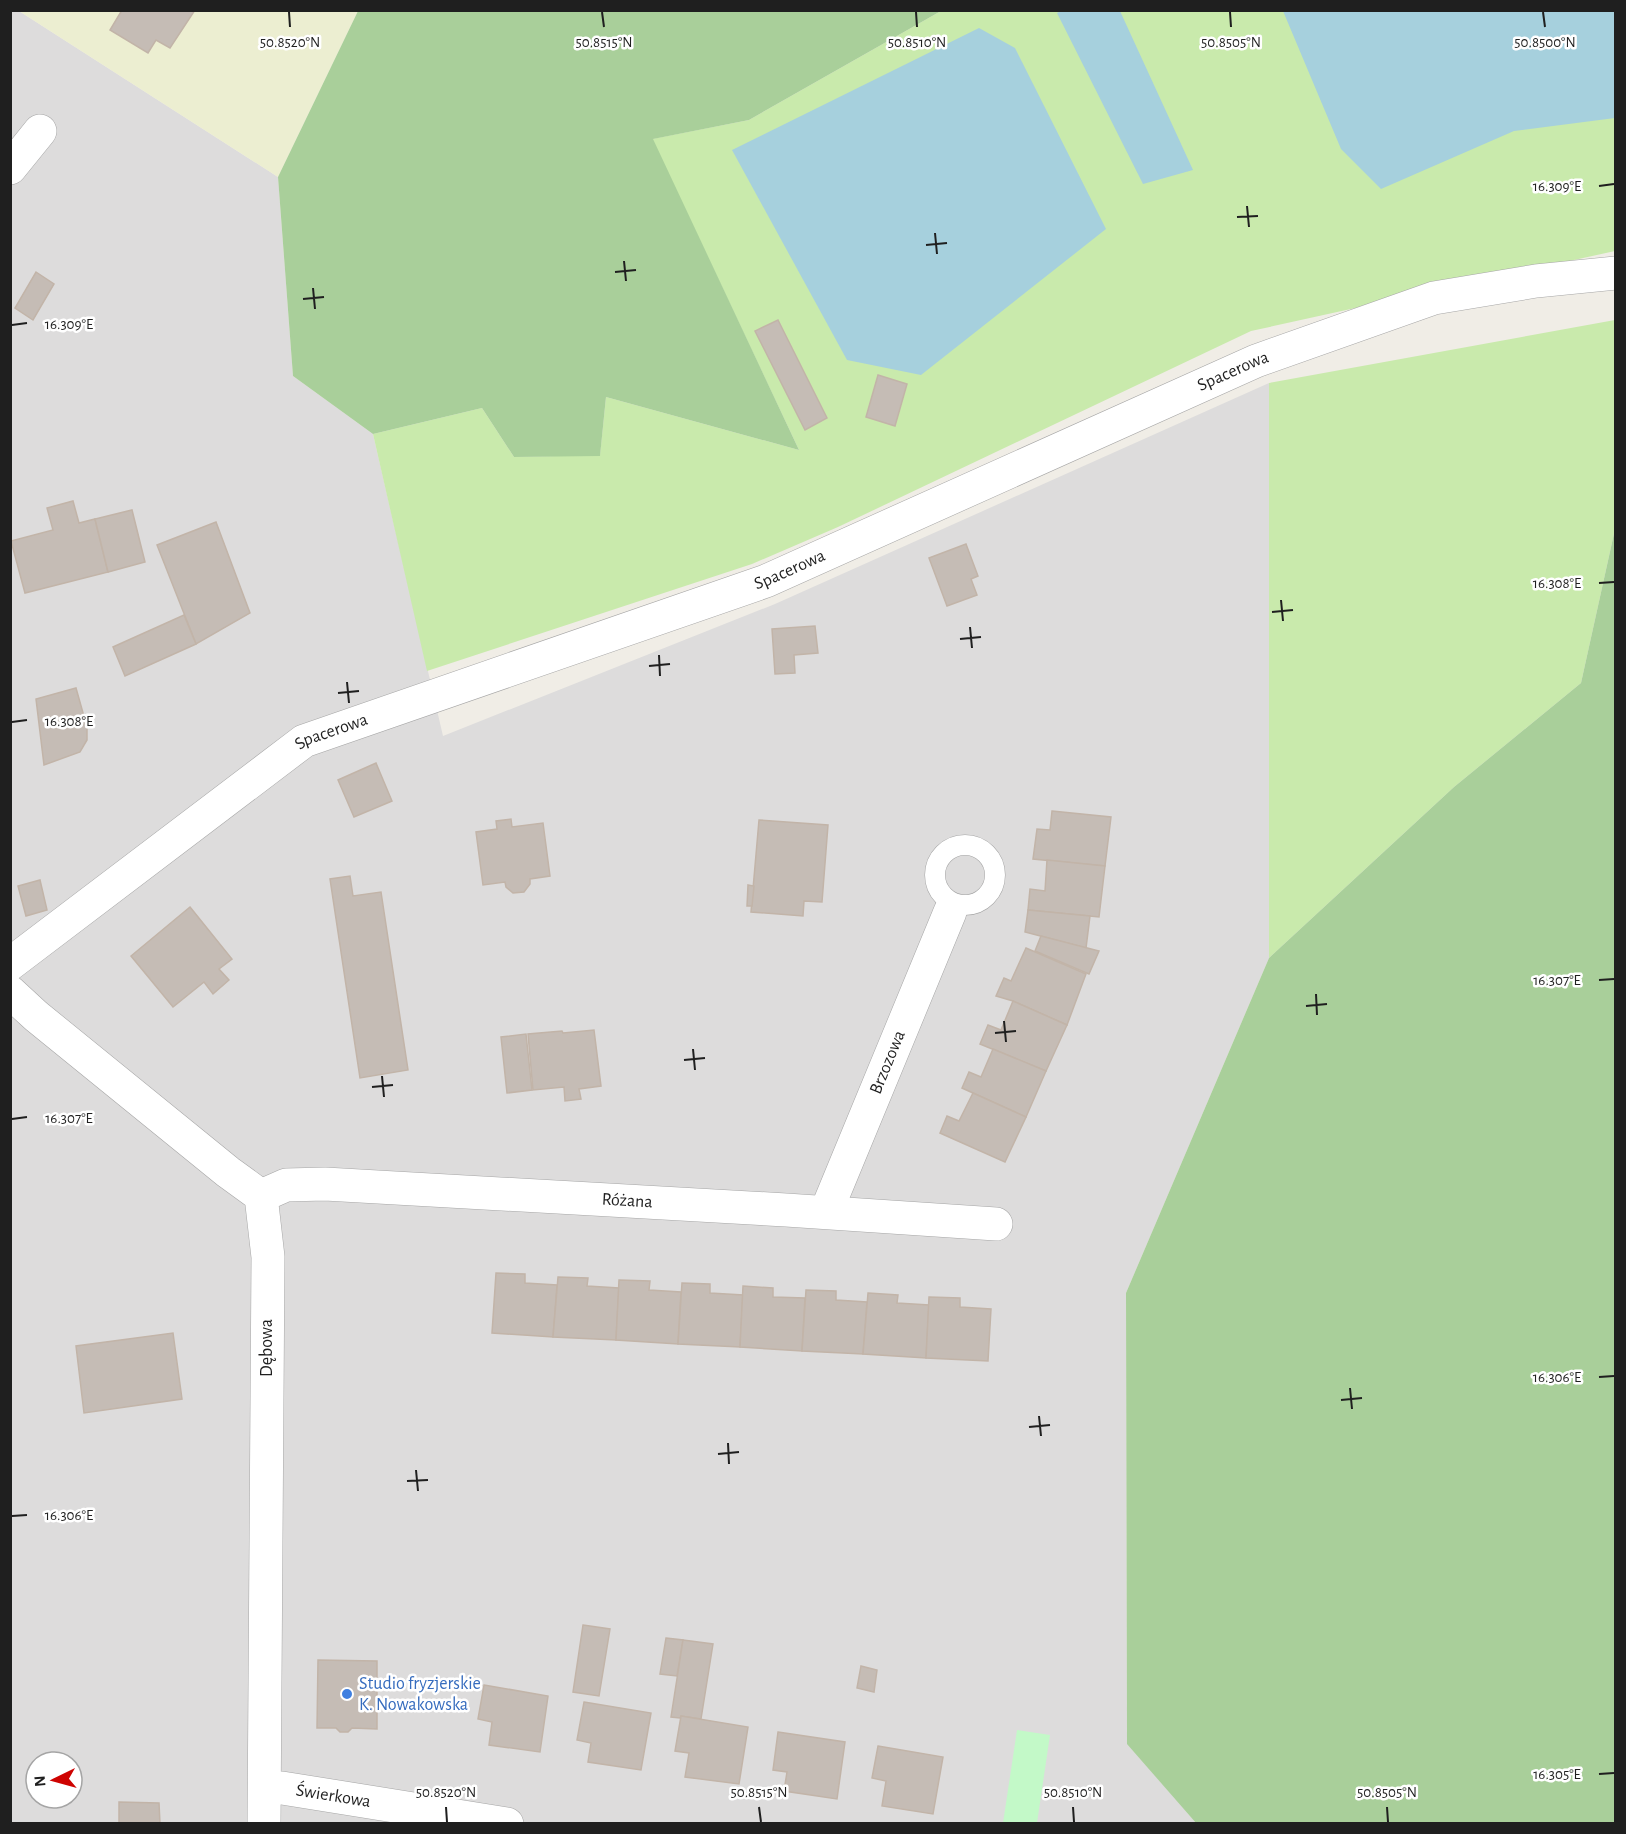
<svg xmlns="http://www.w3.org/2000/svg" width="1626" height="1834" viewBox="0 0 1626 1834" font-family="'Alegreya Sans',sans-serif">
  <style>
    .residential { fill: #dddcdc; fill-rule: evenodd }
    .farmland { fill: #eceed1 }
    .grass { fill: #c9eaac }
    .forest { fill: #a9cf9a }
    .park { fill: #c3f9c8 }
    .water { fill: #a6d0dd }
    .building { fill: #c5bcb5; stroke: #c2b4a8; stroke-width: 1.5 }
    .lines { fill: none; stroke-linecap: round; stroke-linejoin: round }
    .service-casing { stroke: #a6a6a6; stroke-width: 21 }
    .minor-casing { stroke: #a6a6a6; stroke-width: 34 }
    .service { stroke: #fff; stroke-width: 20 }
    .minor { stroke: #fff; stroke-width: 33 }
    .ticks { fill: none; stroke: #1f1f1f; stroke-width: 2 }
    .shop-dot { fill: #3f7fe0; stroke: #fff; stroke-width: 2 }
    .labels { text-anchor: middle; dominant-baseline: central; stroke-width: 5; stroke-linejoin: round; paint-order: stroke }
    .street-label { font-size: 18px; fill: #1f1f1f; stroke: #fff }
    .shop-label { font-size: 18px; fill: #366cbe; stroke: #fff; text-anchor: start }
    .ticks-label { font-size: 15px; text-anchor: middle; fill: #1f1f1f; stroke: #fff; stroke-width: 5; stroke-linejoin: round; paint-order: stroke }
  </style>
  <rect width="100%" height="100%" fill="#f0ede6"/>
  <path class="residential" d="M11,11h8l259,166 15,199 80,58 70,302 332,-132 494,-221v575l-143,335 1,450 69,80 -1185,1zM36,1762h36v36h-36z"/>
  <path class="farmland" d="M19,11h339l-80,166z"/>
  <g class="grass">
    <path d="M941,11h674v240l-364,80 -413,196 -86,37 -325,107 -54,-237 109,-26 32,49 86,-2 6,-58 193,53 -147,-311 97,-19z"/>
    <path d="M1615,320v209l-34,154 -127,104 -185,171v-575z"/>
  </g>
  <g class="forest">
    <path d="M358,11h583l-192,109 -96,19 146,311 -193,-53 -6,59 -86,1 -32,-49 -109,26 -80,-58 -15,-199z"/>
    <path d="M1615,529v1294h-419l-69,-79 -1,-451 143,-335 185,-171 127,-104z"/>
  </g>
  <path class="park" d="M1017,1730l33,5 -13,88h-34z"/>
  <g class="water">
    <path d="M1061,11h59l73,159 -50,14 -86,-171z"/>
    <path d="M1283,11h332v107l-101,13 -133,58 -40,-40z"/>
    <path d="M979,28l36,20 91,181 -185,146 -74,-15 -115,-210z"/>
  </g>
  <g class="building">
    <path d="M122,10h73l-25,38 -14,-8 -8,13 -38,-23z"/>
    <path d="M36,272l18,12 -21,36 -18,-12z"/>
    <path d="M778,320l49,98 -22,12 -50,-99z"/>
    <path d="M878,375l29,9 -12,42 -29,-9z"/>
    <path d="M73,501l6,22 16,-4 13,53 -83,21 -14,-52 42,-11 -6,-22z"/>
    <path d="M132,510l13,52 -37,10 -13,-53z"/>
    <path d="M216,522l34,91 -54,31 -39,-99z"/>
    <path d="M966,544l12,32 -7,3 6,16 -30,11 -18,-48z"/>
    <path d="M184,615l12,29 -71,32 -12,-29z"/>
    <path d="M815,626l3,27 -24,2 1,18 -20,1 -3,-45z"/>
    <path d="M76,688l11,39v13l-7,12 -36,13 -8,-66z"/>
    <path d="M376,763l16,38 -38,16 -16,-37z"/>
    <path d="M1052,811l59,6 -6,49 -72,-7 4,-30 13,1z"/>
    <path d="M511,819l1,8 31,-4 7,53 -20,3v5l-6,8 -11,1 -7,-6 -1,-5 -22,3 -7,-53 21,-3 -1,-8z"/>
    <path d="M759,820l69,5 -6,77 -18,-1 -1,15 -52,-4z"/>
    <path d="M1047,860l58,6 -6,51 -71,-7 2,-21 15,2z"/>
    <path d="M350,876l3,20 28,-4 27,178 -48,8 -30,-199z"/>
    <path d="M40,880l7,30 -21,6 -8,-30z"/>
    <path d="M748,885l6,1 -2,20h-5z"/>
    <path d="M190,907l42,52 -13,10 10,11 -16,14 -9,-12 -31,25 -42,-51z"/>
    <path d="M1028,910l62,6 -4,32 -61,-16z"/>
    <path d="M1041,936l58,15 -10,23 -54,-23z"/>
    <path d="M1026,948l60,26 -19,51 -54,-24 -17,-5 8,-18 7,3z"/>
    <path d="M1013,1001l54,24 -21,46 -66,-27 8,-19 13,5z"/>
    <path d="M594,1030l7,56 -22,3 2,10 -16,2 -1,-14 -31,3 -5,-56 34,-3 1,2z"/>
    <path d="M526,1034l6,56 -25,3 -6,-56z"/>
    <path d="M993,1049l53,22 -20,46 -64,-29 7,-16 12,5z"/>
    <path d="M973,1093l53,24 -21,45 -65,-29 7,-17 12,5z"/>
    <path d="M496,1273l29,1v9l32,2 -4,52 -61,-4z"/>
    <path d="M558,1277l30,1 -1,8 32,2 -3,52 -63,-3z"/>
    <path d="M619,1280l31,1 -1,9 32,2 -3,52 -62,-4z"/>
    <path d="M682,1283l28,1v9l33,2 -3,52 -62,-3z"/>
    <path d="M743,1286l30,2v9l32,1 -3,53 -62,-4z"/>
    <path d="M806,1290l30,1v9l31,2 -4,52 -61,-3z"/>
    <path d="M868,1293l30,2 -1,8 32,2 -3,53 -63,-4z"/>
    <path d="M929,1297l31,1v9l31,2 -3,52 -62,-3z"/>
    <path d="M173,1333l9,66 -98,14 -8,-67z"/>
    <path d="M583,1625l27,4 -11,67 -26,-4z"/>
    <path d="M666,1638l17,2 -6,36 -17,-2z"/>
    <path d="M683,1640l30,4 -12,75 -20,-3 -1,2 -9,-1z"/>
    <path d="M318,1660l59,1v68l-25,-1 -4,4h-8l-4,-4h-19z"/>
    <path d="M861,1666l16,4 -3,22 -17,-4z"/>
    <path d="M484,1685l64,11 -8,56 -51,-7 3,-23 -14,-3z"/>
    <path d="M584,1702l67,11 -10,57 -53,-8 3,-19 -14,-3z"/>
    <path d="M681,1716l67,11 -9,57 -54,-7 4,-24 -14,-2z"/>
    <path d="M778,1732l67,10 -8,57 -53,-8 3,-19 -14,-2z"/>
    <path d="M878,1746l65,11 -10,57 -51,-8 4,-25 -14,-3z"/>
    <path d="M119,1802l40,1 1,21h-41z"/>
  </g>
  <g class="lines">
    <defs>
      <circle id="service" cx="965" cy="875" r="30"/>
      <g id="minor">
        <path d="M10,168l30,-37"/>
        <path id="s1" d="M10,964l294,-223 462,-160 490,-220 178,-63 102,-17 80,-8"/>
        <path d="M10,992l26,24 192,156 33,24 7,61 -4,567"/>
        <path id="s2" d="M261,1196l25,-11 39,-1 461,26 210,14"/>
        <path id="s3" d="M826,1212l124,-300"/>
        <path id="s4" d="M265,1788h17l225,36"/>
      </g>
    </defs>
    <use href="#service" class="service-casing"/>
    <use href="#minor" class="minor-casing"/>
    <use href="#service" class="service"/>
    <use href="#minor" class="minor"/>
  </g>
  <path class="ticks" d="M289,12l1,15M602,12l2,15M916,12l1,15M1230,12l1,15M1543,12l2,15M1599,186l15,-2M1247,206l2,21M1237,217l21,-1M935,233l2,21M926,245l21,-2M624,261l2,20M615,272l21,-2M313,288l2,21M303,299l21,-2M12,325l15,-2M1599,583l15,-1M1281,600l2,21M1272,612l21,-2M970,627l2,21M960,639l21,-2M659,655l1,21M649,666l21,-2M347,682l2,21M338,693l21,-2M12,722l15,-2M1599,980l15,-1M1316,994l1,21M1306,1006l21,-2M1004,1021l2,21M995,1033l21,-2M693,1049l2,21M684,1060l21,-2M382,1076l2,21M372,1087l21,-2M12,1119l15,-2M1599,1377l15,-1M1350,1388l2,21M1341,1400l21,-2M1039,1416l2,20M1029,1427l21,-2M728,1443l1,21M718,1454l21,-2M416,1470l2,21M407,1481l21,-1M12,1516l15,-1M1599,1774l15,-1M446,1807l1,15M759,1807l2,15M1073,1807l1,15M1387,1807l1,15"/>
  <circle class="shop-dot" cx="347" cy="1694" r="6"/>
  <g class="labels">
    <g class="street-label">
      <text stroke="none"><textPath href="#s1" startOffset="1370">Spacerowa</textPath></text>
      <text stroke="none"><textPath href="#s1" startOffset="884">Spacerowa</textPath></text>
      <text stroke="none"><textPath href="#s1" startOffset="398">Spacerowa</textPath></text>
      <text stroke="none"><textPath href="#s3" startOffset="162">Brzozowa</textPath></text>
      <text stroke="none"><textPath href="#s2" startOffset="369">Różana</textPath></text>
      <text transform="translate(267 1348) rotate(-90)">Dębowa</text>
      <text stroke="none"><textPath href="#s4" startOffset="69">Świerkowa</textPath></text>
    </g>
    <g class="shop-label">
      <text x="359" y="1684">Studio fryzjerskie<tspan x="359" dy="21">K. Nowakowska</tspan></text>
    </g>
  </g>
  <g class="ticks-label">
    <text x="290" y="47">50.8520°N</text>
    <text x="604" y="47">50.8515°N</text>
    <text x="917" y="47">50.8510°N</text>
    <text x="1231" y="47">50.8505°N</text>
    <text x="1545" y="47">50.8500°N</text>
    <text x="1557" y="191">16.309°E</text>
    <text x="69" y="329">16.309°E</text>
    <text x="1557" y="588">16.308°E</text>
    <text x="69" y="726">16.308°E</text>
    <text x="1557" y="985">16.307°E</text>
    <text x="69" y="1123">16.307°E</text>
    <text x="1557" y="1382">16.306°E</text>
    <text x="69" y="1520">16.306°E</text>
    <text x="1557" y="1779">16.305°E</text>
    <text x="446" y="1797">50.8520°N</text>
    <text x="759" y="1797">50.8515°N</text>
    <text x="1073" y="1797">50.8510°N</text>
    <text x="1387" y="1797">50.8505°N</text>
  </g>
  <rect width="1626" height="1834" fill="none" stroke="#1f1f1f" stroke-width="24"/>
  <g transform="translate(54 1780) rotate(265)"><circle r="28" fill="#ffffff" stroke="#a5a5a5" stroke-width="1.5"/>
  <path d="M0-4.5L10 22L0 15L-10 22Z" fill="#ce0301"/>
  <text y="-9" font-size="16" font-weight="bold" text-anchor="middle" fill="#1f1f1f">N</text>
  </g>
</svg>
